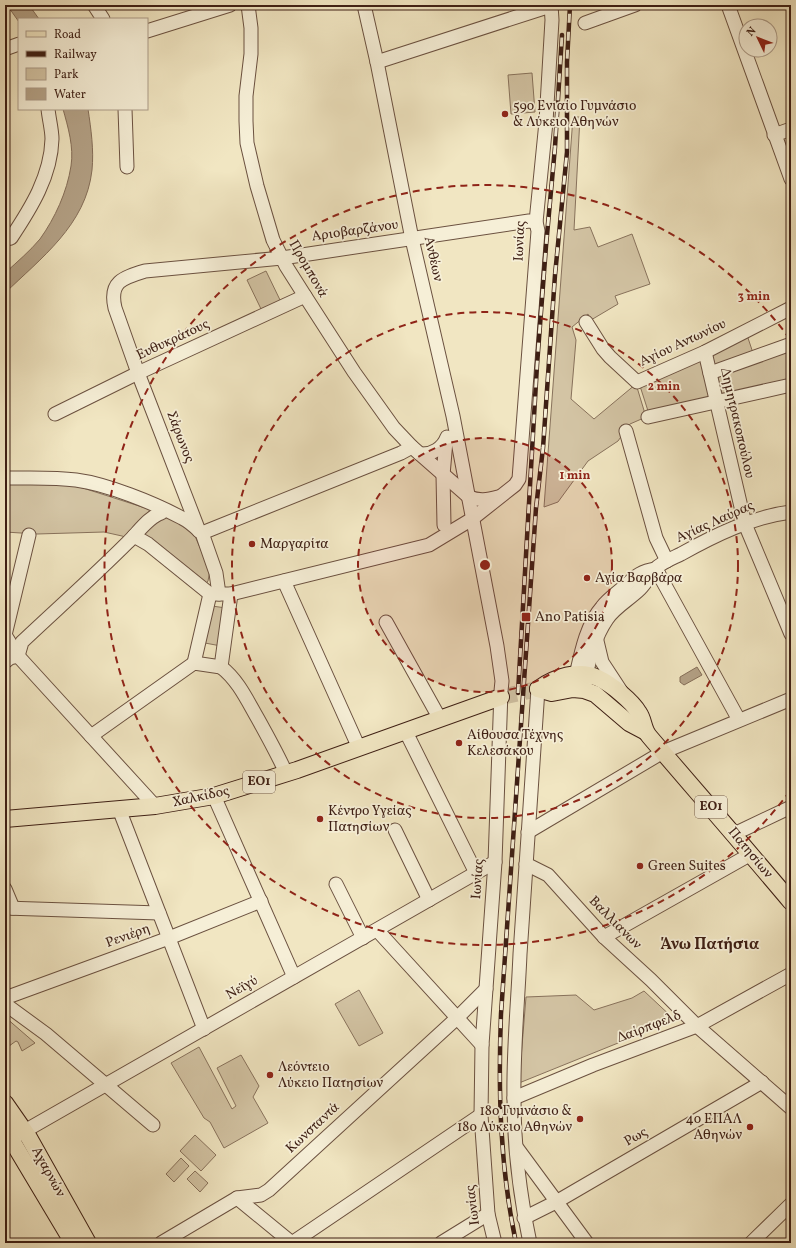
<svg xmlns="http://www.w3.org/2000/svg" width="796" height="1248" viewBox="0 0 796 1248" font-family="Vollkorn,serif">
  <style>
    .green { fill: #d3c4a4; stroke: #88725c }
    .water { fill: #b4a287; stroke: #856e59 }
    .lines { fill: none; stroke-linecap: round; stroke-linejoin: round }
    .major-tunnel { stroke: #cdbe9f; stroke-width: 16; stroke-dasharray: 16 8; stroke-linecap: butt }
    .minor-casing { stroke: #6b5140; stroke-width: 15 }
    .major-casing { stroke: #3e1f14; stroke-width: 18 }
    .minor { stroke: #f6efd7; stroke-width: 13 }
    .major { stroke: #f1e6c2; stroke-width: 16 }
    .rail-casing { stroke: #3e1f14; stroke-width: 4.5 }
    .rail { stroke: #f6efd7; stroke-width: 3; stroke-dasharray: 9; stroke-linecap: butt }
    .ring { fill: none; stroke: #8f2418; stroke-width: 2; stroke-dasharray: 7 5 }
    .poi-dot { fill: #8f2418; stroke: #f6efd7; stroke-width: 1.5 }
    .labels { text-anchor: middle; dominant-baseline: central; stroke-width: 3.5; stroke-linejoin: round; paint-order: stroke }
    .shield { fill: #f6efd7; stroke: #755d4e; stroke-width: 1 }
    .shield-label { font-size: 13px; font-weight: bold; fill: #3e1f14 }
    .poi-label { font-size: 14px; fill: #3e1f14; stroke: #f6efd7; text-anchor: start }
    .street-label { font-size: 14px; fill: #3e1f14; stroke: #f6efd7 }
    .quarter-label { font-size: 16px; font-weight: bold; fill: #3e1f14; stroke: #f6efd7 }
    .centre { fill: #8f2418; stroke: #f6efd7; stroke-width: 2 }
    .ring-label { font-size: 12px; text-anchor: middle; font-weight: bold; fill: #8f2418; stroke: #f6efd7; stroke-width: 3.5; stroke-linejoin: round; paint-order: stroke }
  </style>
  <rect width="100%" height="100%" fill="#f1e6c2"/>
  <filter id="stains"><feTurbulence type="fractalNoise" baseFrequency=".005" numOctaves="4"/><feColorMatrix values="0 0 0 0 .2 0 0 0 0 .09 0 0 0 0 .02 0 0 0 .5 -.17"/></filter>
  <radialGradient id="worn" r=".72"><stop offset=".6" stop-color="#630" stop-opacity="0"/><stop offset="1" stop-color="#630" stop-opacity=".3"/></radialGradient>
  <g class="green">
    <path d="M532,73l3,39 -24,2 -3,-39z"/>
    <path d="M573,117h7l-6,113 16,-3 8,20 34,-13 18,50 -35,12 3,8 -27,16 -3,-6 -16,13 4,13 -5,59 23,20 42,-35 10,33 -16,7 -12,17 -30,20 -30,41 -14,5z"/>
    <path d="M266,271l15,31 -19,9 -15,-31z"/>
    <path d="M747,335l6,18 38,-13v39l-69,16 -10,-42z"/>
    <path d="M699,356l11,43 -61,15 -9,-28z"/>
    <path d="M8,484l61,1 14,3 78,25 15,7 18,14 16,36 -2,11 -3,4 -51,-38 -32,-11 -18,-4 -67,2 -32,-2v-46z"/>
    <path d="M212,606l14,2 -5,38 -16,-3z"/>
    <path d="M359,990l24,43 -24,13 -24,-42z"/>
    <path d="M644,991l31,29 -156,63 7,-86 50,-2 18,15 38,-12z"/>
    <path d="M5,1017l30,26 -13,8 -4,-9 -2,-1 -11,8z"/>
    <path d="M199,1047l33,62 4,-3 -19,-38 24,-13 18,31 -6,11 15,26 -44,25 -14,-26 -6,-4 -33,-55z"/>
    <path d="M195,1135l21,20 -15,16 -21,-20z"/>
    <path d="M181,1158l8,8 -15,16 -8,-8z"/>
    <path d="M195,1171l13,12 -8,9 -13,-13z"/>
  </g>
  <g class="water">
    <path d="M7,5h22l10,14h-20v3z"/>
    <path d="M63,109h25c3,20 6,41 4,61 -6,55 -51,88 -87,123v-20c12,-11 25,-22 35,-34 15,-21 27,-47 31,-73 3,-19 -3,-39 -8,-57z"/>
    <path d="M697,667l5,8 -18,10 -4,-3v-5z"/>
  </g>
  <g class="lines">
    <path class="major-tunnel" d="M501,697l37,-8"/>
    <defs>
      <g id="minor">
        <path d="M94,5l9,14"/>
        <path d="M248,5l3,23v26l-5,42v25l1,22 10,43 16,54 13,26 19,30 49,76 40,56 18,19 57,50c10,4 18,3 29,0"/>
        <path d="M364,5l13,57 35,177 41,177 44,230 5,35 -1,10 -6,171 -13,183 -1,70 7,99 7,29"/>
        <path d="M728,5l63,174"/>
        <path d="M585,23l50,-18"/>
        <path d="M147,31l83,-26"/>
        <path d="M5,49l14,-5"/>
        <path d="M377,62l167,-54 6,-3"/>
        <path d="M125,109l2,58"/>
        <path d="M774,135l17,-6"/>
        <path d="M5,239l6,-1c20,-30 40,-62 41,-99 0,-9 -3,-20 -4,-30"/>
        <path d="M586,322l17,27 7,8 27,25 68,-30 86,-44"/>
        <path d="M705,352l40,172 46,110"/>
        <path d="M710,373l81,-29"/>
        <path d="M55,414l83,-41 167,-77"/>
        <path d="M648,417l143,-32"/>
        <path d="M626,431l30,107 11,23"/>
        <path d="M420,454c12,1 23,-6 27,-17"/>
        <path d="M9,478c22,0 45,-1 67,2 31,4 78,23 106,38 6,3 12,8 17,13"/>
        <path d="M444,525l-1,-50 3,-34"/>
        <path d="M202,533l199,-80 11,-6"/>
        <path d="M134,536l14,8 62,50"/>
        <path d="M656,569l83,151"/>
        <path d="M284,581l75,167"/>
        <path d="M210,594h21l198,-49 43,-26 43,-34 4,-6 19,-248 -2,-9 10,-100 6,-102 -1,-15"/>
        <path d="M219,594l-3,-21 -14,-40 -3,-2 -61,-158 -23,-65c-6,-26 7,-30 30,-37l137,-13 247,-37 7,1"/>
        <path d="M386,622l54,97"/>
        <path d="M5,635l13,21 137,150"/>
        <path d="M5,635l24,-100"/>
        <path d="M597,641l5,21 19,29"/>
        <path d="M18,656l4,-14c35,-33 71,-65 105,-99 10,-9 21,-26 34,-30v-5"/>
        <path d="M5,662l5,-4 8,-2"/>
        <path d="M194,663l16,-69"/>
        <path d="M221,667c17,13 26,33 37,52 10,18 20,36 28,54"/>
        <path d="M221,667l10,-73"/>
        <path d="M574,684c6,-25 11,-58 28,-77 6,-8 15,-14 23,-21 11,-10 16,-15 31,-17"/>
        <path d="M585,685c3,-23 9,-47 22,-66 8,-12 23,-20 33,-30 6,-6 10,-14 15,-20 7,-7 18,-11 26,-15 34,-19 71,-37 110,-42"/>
        <path d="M406,732l70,141"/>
        <path d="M91,736l103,-73 27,4"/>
        <path d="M214,796l80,181"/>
        <path d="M119,809l85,220"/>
        <path d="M395,830l34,70"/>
        <path d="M528,832l135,-80 128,-53"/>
        <path d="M734,834l57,-27"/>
        <path d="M526,864l22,11 56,62 47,43 46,46 94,82"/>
        <path d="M336,884l27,54"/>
        <path d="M5,889l8,19"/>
        <path d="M5,908l154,5"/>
        <path d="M377,930l105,115"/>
        <path d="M604,937l147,-83"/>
        <path d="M5,998l164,-60 92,-37"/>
        <path d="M5,1004l41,30 107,91"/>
        <path d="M514,1098l79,-33 104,-39 94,-52"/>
        <path d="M16,1136l479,-274"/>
        <path d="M517,1148l70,95"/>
        <path d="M237,1198l55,45"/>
        <path d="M524,1218l32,-16 206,-120"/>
        <path d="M161,1243l76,-45 24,-3 8,-5 188,-172 29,-29"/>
        <path d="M292,1243l189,-128"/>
        <path d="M441,1243l47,-29"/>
        <path d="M530,1243c-10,-47 -16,-96 -16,-144 -1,-48 4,-97 6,-145 6,-88 12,-177 18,-265"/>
        <path d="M751,1243l40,-39"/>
      </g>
      <g id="major">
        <path d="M538,689c17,-12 40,-20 60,-11 13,6 34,23 41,35 5,7 4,16 10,23 47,55 95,110 142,166"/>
        <path d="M538,689l14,4 21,-4 11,1 11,4 34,29 17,9"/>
        <path d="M5,819l150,-13 59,-10 83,-26 204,-73"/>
        <path d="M5,1103l23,33 60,107"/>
        <path d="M5,1129l68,114"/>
      </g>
    </defs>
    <use href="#minor" class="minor-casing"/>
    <use href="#major" class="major-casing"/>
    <use href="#minor" class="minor"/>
    <use href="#major" class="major"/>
    <defs>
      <g id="rail">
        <path d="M518,693l19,-328 9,-119 9,-99 7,-112"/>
        <path d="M516,1243c-16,-76 -18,-151 -15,-229l35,-506 7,-60 12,-173 12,-123v-90l3,-57"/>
      </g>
    </defs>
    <use href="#rail" class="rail-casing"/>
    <use href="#rail" class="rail"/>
  </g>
  <circle cx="485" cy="565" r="127" fill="#8f2418" fill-opacity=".12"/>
  <g class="ring">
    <circle cx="485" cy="565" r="127"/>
    <circle cx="485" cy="565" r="253"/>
    <path d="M790 791A380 380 0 1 1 790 339"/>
  </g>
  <g class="poi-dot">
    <circle cx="505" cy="114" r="4"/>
    <circle cx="252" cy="544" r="4"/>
    <circle cx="587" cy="578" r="4"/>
    <rect x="521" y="612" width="10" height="10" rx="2"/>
    <circle cx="459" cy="743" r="4"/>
    <circle cx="320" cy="819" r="4"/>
    <circle cx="640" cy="866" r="4"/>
    <circle cx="270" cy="1075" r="4"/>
    <circle cx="580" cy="1119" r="4"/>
    <circle cx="750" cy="1127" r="4"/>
  </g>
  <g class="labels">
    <g class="shield">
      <rect x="243" y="771" width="32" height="22" rx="3"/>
      <rect x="695" y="796" width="32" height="22" rx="3"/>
    </g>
    <g class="shield-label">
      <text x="259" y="782">ΕΟ1</text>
      <text x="711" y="807">ΕΟ1</text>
    </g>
    <g class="poi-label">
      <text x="513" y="106">59ο Ενιαίο Γυμνάσιο<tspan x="513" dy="16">&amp; Λύκειο Αθηνών</tspan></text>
      <text x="260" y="544">Μαργαρίτα</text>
      <text x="595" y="578">Αγία Βαρβάρα</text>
      <text x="535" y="617">Ano Patisia</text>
      <text x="467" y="735">Αίθουσα Τέχνης<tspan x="467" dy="16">Κελεσάκου</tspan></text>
      <text x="328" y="811">Κέντρο Υγείας<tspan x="328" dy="16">Πατησίων</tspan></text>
      <text x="648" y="866">Green Suites</text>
      <text x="278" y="1067">Λεόντειο<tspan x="278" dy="16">Λύκειο Πατησίων</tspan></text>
      <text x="572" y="1111" text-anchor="end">18ο Γυμνάσιο &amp;<tspan x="572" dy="16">18ο Λύκειο Αθηνών</tspan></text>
      <text x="742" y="1119" text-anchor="end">4ο ΕΠΑΛ<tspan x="742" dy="16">Αθηνών</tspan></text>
    </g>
    <g class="street-label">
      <text transform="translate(355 231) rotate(-8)">Αριοβαρζάνου</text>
      <text transform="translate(520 241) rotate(-87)">Ιωνίας</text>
      <text transform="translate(433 259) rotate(77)">Ανθέων</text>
      <text transform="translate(308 269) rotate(60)">Προμπονά</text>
      <text transform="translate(173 340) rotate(-25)">Ευθυκράτους</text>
      <text transform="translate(683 343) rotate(-25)">Αγίου Αντωνίου</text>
      <text transform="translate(737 423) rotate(77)">Δημητρακοπούλου</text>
      <text transform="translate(180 437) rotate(69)">Σάρωνος</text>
      <text transform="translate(715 522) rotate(-24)">Αγίας Λαύρας</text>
      <text transform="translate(201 797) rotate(-12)">Χαλκίδος</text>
      <text transform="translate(750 853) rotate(50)">Πατησίων</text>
      <text transform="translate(478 879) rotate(-86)">Ιωνίας</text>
      <text transform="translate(615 923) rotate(45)">Βαλλιανων</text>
      <text transform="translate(128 936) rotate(-20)">Ρενιέρη</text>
      <text transform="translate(242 988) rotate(-30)">Νεϊγύ</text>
      <text transform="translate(649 1027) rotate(-21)">Δαίρπφελδ</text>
      <text transform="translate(313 1128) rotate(-43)">Κωνσταντά</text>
      <text transform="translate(636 1137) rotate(-30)">Ρως</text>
      <text transform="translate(48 1172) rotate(61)">Αχαρνών</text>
      <text transform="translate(473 1205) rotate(-97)">Ιωνίας</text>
    </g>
    <g class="quarter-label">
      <text x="710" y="945">Άνω Πατήσια</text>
    </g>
  </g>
  <circle cx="485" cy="565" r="6" class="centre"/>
  <g class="ring-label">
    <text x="754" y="300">3 min</text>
    <text x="664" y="390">2 min</text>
    <text x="575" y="479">1 min</text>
  </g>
  <rect width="796" height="1248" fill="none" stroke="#f1e6c2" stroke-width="20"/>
  <rect x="6" y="6" width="784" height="1236" fill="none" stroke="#3e1f14" stroke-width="2"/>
  <rect x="10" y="10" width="776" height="1228" fill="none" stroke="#3e1f14"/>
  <rect x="18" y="18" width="130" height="92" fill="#f6efd7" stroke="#ac9c89"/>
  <rect x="26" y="31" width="20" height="6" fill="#f1e6c2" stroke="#ac9c89"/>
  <text x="54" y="38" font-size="12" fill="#3e1f14">Road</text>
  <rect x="26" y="51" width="20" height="6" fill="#3e1f14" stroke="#ac9c89"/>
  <text x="54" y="58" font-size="12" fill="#3e1f14">Railway</text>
  <rect x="26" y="68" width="20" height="12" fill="#d3c4a4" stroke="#ac9c89"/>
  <text x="54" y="78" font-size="12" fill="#3e1f14">Park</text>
  <rect x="26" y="88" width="20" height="12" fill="#b4a287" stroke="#ac9c89"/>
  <text x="54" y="98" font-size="12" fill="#3e1f14">Water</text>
  <g transform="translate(758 38) rotate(313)"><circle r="19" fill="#f6efd7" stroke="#ac9c89"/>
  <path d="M0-3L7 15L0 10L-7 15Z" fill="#8f2418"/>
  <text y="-6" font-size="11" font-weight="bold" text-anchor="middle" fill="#3e1f14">N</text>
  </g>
  <rect width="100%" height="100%" filter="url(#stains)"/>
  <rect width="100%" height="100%" fill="url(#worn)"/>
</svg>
